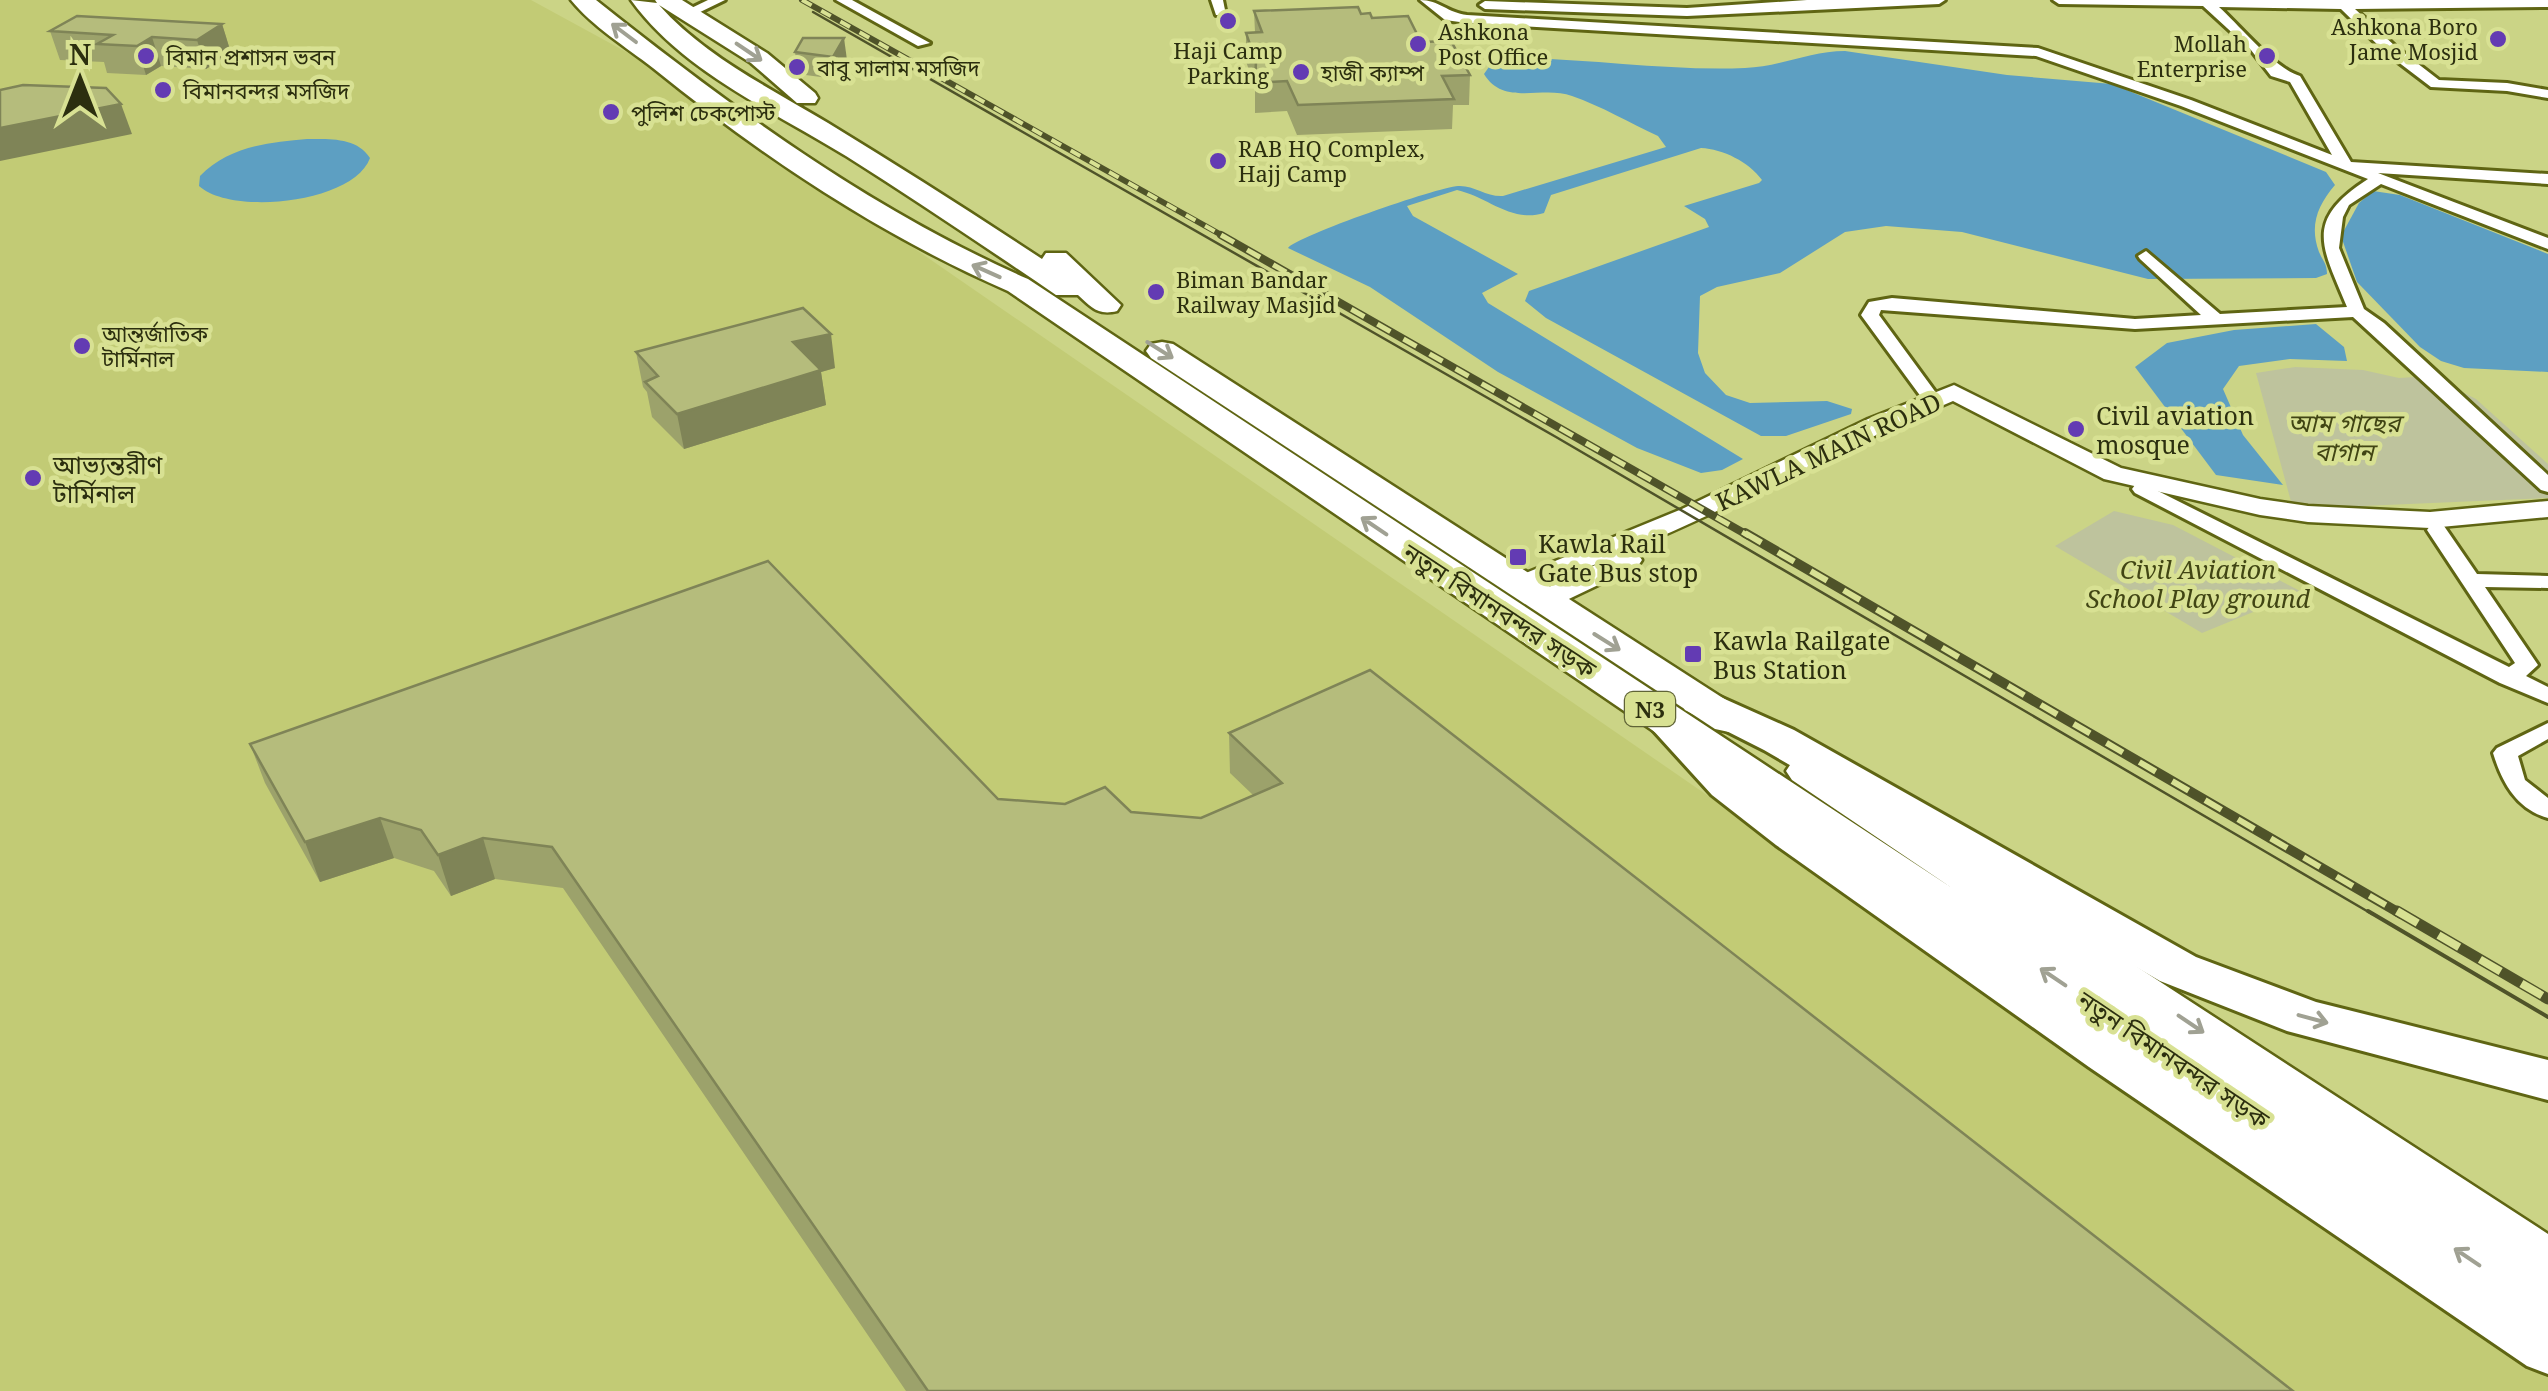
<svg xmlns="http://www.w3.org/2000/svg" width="2548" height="1391" viewBox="0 0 2548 1391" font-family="'Noto Serif','Noto Sans Bengali',serif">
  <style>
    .built { fill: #c2cb75 }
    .green { fill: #bec39d }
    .water { fill: #5d9fc2 }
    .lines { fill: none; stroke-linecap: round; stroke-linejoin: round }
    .minor-casing { stroke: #5f6513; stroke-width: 6 }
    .tertiary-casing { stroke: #5f6513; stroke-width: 5 }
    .trunk-casing { stroke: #5f6513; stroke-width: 5 }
    .motorway-casing { stroke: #5f6513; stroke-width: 6 }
    .minor { fill: #fff; fill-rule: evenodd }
    .tertiary { fill: #fff; fill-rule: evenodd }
    .trunk { fill: #fff; fill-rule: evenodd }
    .motorway { fill: #fff; fill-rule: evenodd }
    .tram-far1 { stroke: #4f5329; stroke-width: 2.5 }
    .tram { stroke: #4f5329; stroke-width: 4 }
    .rail-far3-casing { stroke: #4f5329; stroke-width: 6 }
    .rail-far2-casing { stroke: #4f5329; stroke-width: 8 }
    .rail-far1-casing { stroke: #4f5329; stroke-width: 10 }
    .rail-casing { stroke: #4f5329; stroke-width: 11 }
    .rail-far3 { stroke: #d8e193; stroke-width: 4; stroke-dasharray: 11; stroke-linecap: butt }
    .rail-far2 { stroke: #d8e193; stroke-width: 5; stroke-dasharray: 15; stroke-linecap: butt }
    .rail-far1 { stroke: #d8e193; stroke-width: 6; stroke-dasharray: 19; stroke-linecap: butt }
    .rail { stroke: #d8e193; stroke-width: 8; stroke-dasharray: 24; stroke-linecap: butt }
    .wall { fill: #9ca26b }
    .shaded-wall { fill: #7f8457 }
    .building { fill: #b5bc7c; stroke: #7f8457; stroke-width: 2.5 }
    .oneway { stroke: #a0a193 }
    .poi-dot { fill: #633bb3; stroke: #d8e193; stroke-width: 4 }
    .labels { text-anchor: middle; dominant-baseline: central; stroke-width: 9; stroke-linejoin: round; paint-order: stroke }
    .far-poi-label { font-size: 22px; fill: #2c2f0f; stroke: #d8e193; text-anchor: start }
    .shield { fill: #d8e193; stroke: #606437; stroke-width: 2.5 }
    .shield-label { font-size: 22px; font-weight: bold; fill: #2c2f0f }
    .poi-label { font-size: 25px; fill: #2c2f0f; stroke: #d8e193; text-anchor: start }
    .park-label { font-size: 25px; font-style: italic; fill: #414514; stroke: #d8e193 }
    .street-label { font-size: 25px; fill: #2c2f0f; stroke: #d8e193 }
  </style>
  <rect width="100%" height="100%" fill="#cbd486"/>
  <path class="built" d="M0,0h531l110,60 1907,1315v16h-2548z"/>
  <g class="green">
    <path d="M2295,367l68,3 36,8 32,-2 45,23 72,65v34l-255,11 -37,-136z"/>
    <path d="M2114,511l59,14 129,67 -100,41 -147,-87z"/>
  </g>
  <g class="water">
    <path d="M1845,51l162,24 105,9 214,88 9,13c-17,20 -26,40 -16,67 4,9 8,12 8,22l-11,4 -168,1 -186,-47 -76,-6 -41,6 -65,41 -63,14 -17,9 -2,57 7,20 21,22 24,8 77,-2 25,8 -1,5 -65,22h-25l-215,-118 -21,-17 4,-10 180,-64 -4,-8 -21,-13 75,-23 3,-3c-13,-18 -39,-31 -61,-32l-150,47 -7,18c-33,10 -56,-16 -87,-23l-50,16 6,10 105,58 -36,19 6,10 255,156 -21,11 -21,3 -64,-25 -139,-76 -128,-85 -82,-39c9,-12 150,-61 170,-62 16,-1 28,11 45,10l163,-49 -8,-11c-28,-13 -57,-30 -86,-40 -30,-11 -68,11 -88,-22l7,-10 35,-6c73,2 147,13 219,10 35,-1 65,-17 100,-17z"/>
    <path d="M307,139c22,0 50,-2 63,19 -16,45 -138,58 -171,28l1,-10c28,-29 69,-34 107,-37z"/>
    <path d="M2373,191l27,4 148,59v118l-84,-4 -23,-7 -21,-14 -63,-65 -16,-46 18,-33z"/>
    <path d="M2316,324l28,23 3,14 -57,-2 -51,7 -16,23 20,46 40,50 -67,-10 -81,-108 32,-24 67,-13z"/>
  </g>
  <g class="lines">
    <defs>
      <g id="minor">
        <path d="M708,0h17l-33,16 -11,-3z"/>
        <path d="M836,0h16l78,43 -12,3z"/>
        <path d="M1211,0h12l3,15h-10z"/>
        <path d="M1420,0c19,0 28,13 47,15l571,33 153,52 141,55 -42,-73 -19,-6 -20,-26 -48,-44 -144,-2 -6,-4h495v7l-193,2 40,37 44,34 68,3 41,7v8l-41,-7 -76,-4 -46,-35 -44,-43 -122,-2c22,20 55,61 81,69l51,86 197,12v10l-170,-11 170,65v11l-167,-65 -32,21 -6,12 -4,31 25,61 20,14 164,152v17l-7,-2 -188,-173 -218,12 -254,-19 -2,5 63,86 -9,5 -6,-1 -66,-90 8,-13 23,-4 243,21 66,-4 -61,-56 -2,-3 8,-5 74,63 127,-7c-25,-61 -44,-86 21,-128l-187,-73 -145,-50 -569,-33 -22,-3z"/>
        <path d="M1807,0h138l-6,4 -252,12 -202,-7 -6,-4 6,-4 202,7z"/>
        <path d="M2142,483l367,184 6,-4 -88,-133 3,-4h14l33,48 71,2v12l-63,-1 53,78 -12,11 22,11v16l-48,-20 -365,-190 -3,-4 3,-4z"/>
        <path d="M2548,723v16l-30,17 7,24 23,18v20c-32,-9 -46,-36 -55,-65l4,-5z"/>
      </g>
      <path id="tertiary" d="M1954,385l167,83 139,31 48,7 122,6 118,-11v16l-118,11 -122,-6 -48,-7 -156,-36 -151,-78c-112,47 -219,106 -331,152l16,1 4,6 -4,6 -86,41h-20l-4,-6 4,-6 76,-36 -79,33h-20l-4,-6 4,-6 173,-71 186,-90z"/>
      <g id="trunk">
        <path d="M571,0h25c136,108 273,209 432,279l924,609 -160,-108 -6,-9 6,-9 15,-4 15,4 726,472v100l-20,-7 -1520,-1036c-130,-57 -245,-134 -355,-223 -27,-21 -61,-42 -82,-68z"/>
        <path d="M631,0l26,3 -2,-3h27l85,53 48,40 3,5 -3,5h-18l-46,-40 -92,-58c45,51 111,83 169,118 72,44 143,89 214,136l4,-6h20l55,52 -4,6c-19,5 -26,-4 -39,-16h-22c-69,-47 -139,-94 -210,-139 -73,-45 -164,-85 -215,-156z"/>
        <path d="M1162,342l11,2 570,367 6,9 -6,9 -14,3 -14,-3 -564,-371 -5,-7 5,-7z"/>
      </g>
      <g id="motorway">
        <path d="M1700,688l94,42 402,227 120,45 232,58v40l-261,-69 -127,-50 -396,-231 -79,-40 -6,-9 6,-9z"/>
        <path d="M1667,707l15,4 62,64 64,48 317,216 423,277v58l-21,-8 -438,-299 -313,-222 -64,-50 -60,-66 -7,-9 7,-9z"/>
      </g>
    </defs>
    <use href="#minor" class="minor-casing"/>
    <use href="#tertiary" class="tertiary-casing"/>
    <use href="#trunk" class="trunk-casing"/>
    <use href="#motorway" class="motorway-casing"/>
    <use href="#minor" class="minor"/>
    <use href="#tertiary" class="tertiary"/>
    <use href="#trunk" class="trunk"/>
    <use href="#motorway" class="motorway"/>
    <path class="tram-far1" d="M813,12l743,425 816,477"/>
    <path class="tram" d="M2368,911l180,106"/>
    <defs>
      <path id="rail-far3" d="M802,0l423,237"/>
      <path id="rail-far2" d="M1221,235l528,301"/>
      <path id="rail-far1" d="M1745,533l656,381"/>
      <path id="rail" d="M2397,911l151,88"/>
    </defs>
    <use href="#rail-far3" class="rail-far3-casing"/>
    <use href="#rail-far2" class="rail-far2-casing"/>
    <use href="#rail-far1" class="rail-far1-casing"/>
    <use href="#rail" class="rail-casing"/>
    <use href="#rail-far3" class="rail-far3"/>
    <use href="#rail-far2" class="rail-far2"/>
    <use href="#rail-far1" class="rail-far1"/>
    <use href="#rail" class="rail"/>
  </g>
  <g class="wall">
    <path d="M1254,11l107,3 11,4 98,57 -1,30h-16l-1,24 -155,6 -10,-24 -32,2v-24l-9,-28v-28l9,-1z"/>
    <path d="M222,24l9,29 -25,16 -45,-3 -15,9 -39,-2 -3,-11 -44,-2 -10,-29z"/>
    <path d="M795,52l52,8 -11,19 -38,-5z"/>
    <path d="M636,352l199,16 -14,4 5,33 -142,44 -32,-32 -5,-25 -4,-5z"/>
    <path d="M1229,733l1064,658h-1387l-343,-503 -68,-9 -44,17 -17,-25 -40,-13 -74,24 -55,-99 -15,-39 748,55 203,19 52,-23 -23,-22z"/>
  </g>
  <g class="shaded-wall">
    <path d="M222,24l9,29 -25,16 -9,-29z"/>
    <path d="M152,37l9,29 -15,9 -9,-29z"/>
    <path d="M844,38l3,22 -11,19 -3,-22z"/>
    <path d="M121,104l11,30 -132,27v-33z"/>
    <path d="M831,334l4,34 -14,4 5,33 -142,44 -7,-35 116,-72z"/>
    <path d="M380,818l14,40 -74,24 -15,-40z"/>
    <path d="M483,838l12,41 -44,17 -13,-41z"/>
  </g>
  <g class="building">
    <path d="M1358,7l3,7 9,-1 2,5 36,-2 13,26 30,-1 19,34 -28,1 12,23 -156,6 -11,-24 -32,2 1,-21 -10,-29 16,-1 -8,-21z"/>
    <path d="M77,16l145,8 -25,16 -45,-3 -15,9 -40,-2 16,-9 -63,-4z"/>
    <path d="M803,38h41l-11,19 -38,-5z"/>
    <path d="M23,85l83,3 15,16 -121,24v-38z"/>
    <path d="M803,308l28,26 -38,8 28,28 -144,44 -32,-32 13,-6 -22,-24z"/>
    <path d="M768,561l230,238 67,5 40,-17 26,25 70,6 81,-35 -53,-50 141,-63 923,721h-1365l-376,-544 -69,-9 -45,17 -17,-25 -41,-12 -75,24 -55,-98z"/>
  </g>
  <defs><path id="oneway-shaft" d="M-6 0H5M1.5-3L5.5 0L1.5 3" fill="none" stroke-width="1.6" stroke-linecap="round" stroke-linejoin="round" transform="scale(2.5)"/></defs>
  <g class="oneway">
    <use href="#oneway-shaft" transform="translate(624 33) rotate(-143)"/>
    <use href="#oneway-shaft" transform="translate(749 52) rotate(34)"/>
    <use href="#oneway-shaft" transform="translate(986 271) rotate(-156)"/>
    <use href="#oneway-shaft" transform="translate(1160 350) rotate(32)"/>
    <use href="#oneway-shaft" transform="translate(1374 526) rotate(-146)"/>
    <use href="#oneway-shaft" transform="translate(1607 642) rotate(32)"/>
    <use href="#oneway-shaft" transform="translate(2053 977) rotate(-146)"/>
    <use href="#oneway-shaft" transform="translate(2313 1019) rotate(15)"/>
    <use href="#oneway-shaft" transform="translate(2191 1024) rotate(34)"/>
    <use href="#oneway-shaft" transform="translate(2467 1257) rotate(-146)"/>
  </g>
  <g class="poi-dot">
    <circle cx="1228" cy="21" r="10"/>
    <circle cx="2498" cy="39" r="10"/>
    <circle cx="1418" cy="44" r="10"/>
    <circle cx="146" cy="56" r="10"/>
    <circle cx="2267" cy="56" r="10"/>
    <circle cx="797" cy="67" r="10"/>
    <circle cx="1301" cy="72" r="10"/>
    <circle cx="163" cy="90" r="10"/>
    <circle cx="611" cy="112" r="10"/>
    <circle cx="1218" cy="161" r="10"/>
    <circle cx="1156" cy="292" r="10"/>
    <circle cx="82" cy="346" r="10"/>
    <circle cx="2076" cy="429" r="10"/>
    <circle cx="33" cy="478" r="10"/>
    <rect x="1508" y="547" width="20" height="20" rx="5"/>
    <rect x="1683" y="644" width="20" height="20" rx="5"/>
  </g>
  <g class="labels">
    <g class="far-poi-label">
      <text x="2478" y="26" text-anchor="end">Ashkona Boro<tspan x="2478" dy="25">Jame Mosjid</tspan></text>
      <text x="1438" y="31">Ashkona<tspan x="1438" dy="25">Post Office</tspan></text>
      <text x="2247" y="43" text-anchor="end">Mollah<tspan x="2247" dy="25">Enterprise</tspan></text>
      <text x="1228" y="50" text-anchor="middle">Haji Camp<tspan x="1228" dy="25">Parking</tspan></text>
      <text x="166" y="56">বিমান প্রশাসন ভবন</text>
      <text x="817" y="67">বাবু সালাম মসজিদ</text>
      <text x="1321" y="72">হাজী ক্যাম্প</text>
      <text x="183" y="90">বিমানবন্দর মসজিদ</text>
      <text x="631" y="112">পুলিশ চেকপোস্ট</text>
      <text x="1238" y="148">RAB HQ Complex,<tspan x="1238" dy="25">Hajj Camp</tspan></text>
      <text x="1176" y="279">Biman Bandar<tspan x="1176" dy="25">Railway Masjid</tspan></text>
      <text x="102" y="333">আন্তর্জাতিক<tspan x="102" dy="25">টার্মিনাল</tspan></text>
    </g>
    <rect class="shield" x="1625" y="692" width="50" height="34" rx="8"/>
    <g class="shield-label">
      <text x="1650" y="709">N3</text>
    </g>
    <g class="poi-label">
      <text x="2096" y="415">Civil aviation<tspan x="2096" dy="29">mosque</tspan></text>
      <text x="53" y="464">আভ্যন্তরীণ<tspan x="53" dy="29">টার্মিনাল</tspan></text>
      <text x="1538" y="543">Kawla Rail<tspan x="1538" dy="29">Gate Bus stop</tspan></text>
      <text x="1713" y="640">Kawla Railgate<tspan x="1713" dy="29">Bus Station</tspan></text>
    </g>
    <g class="park-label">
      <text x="2344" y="422">আম গাছের<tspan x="2344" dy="29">বাগান</tspan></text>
      <text x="2198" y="569">Civil Aviation<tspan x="2198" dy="29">School Play ground</tspan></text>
    </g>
    <g class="street-label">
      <text transform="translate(1828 451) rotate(-25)">KAWLA MAIN ROAD</text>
      <text transform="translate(1500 610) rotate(33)">নতুন বিমানবন্দর সড়ক</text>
      <text transform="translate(2174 1059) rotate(34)">নতুন বিমানবন্দর সড়ক</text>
    </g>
  </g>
  <g transform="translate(80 80)" stroke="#d8e193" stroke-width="8" paint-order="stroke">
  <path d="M0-8L18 38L0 25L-18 38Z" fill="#2c2f0f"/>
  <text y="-15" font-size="28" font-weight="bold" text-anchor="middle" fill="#2c2f0f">N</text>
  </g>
</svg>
